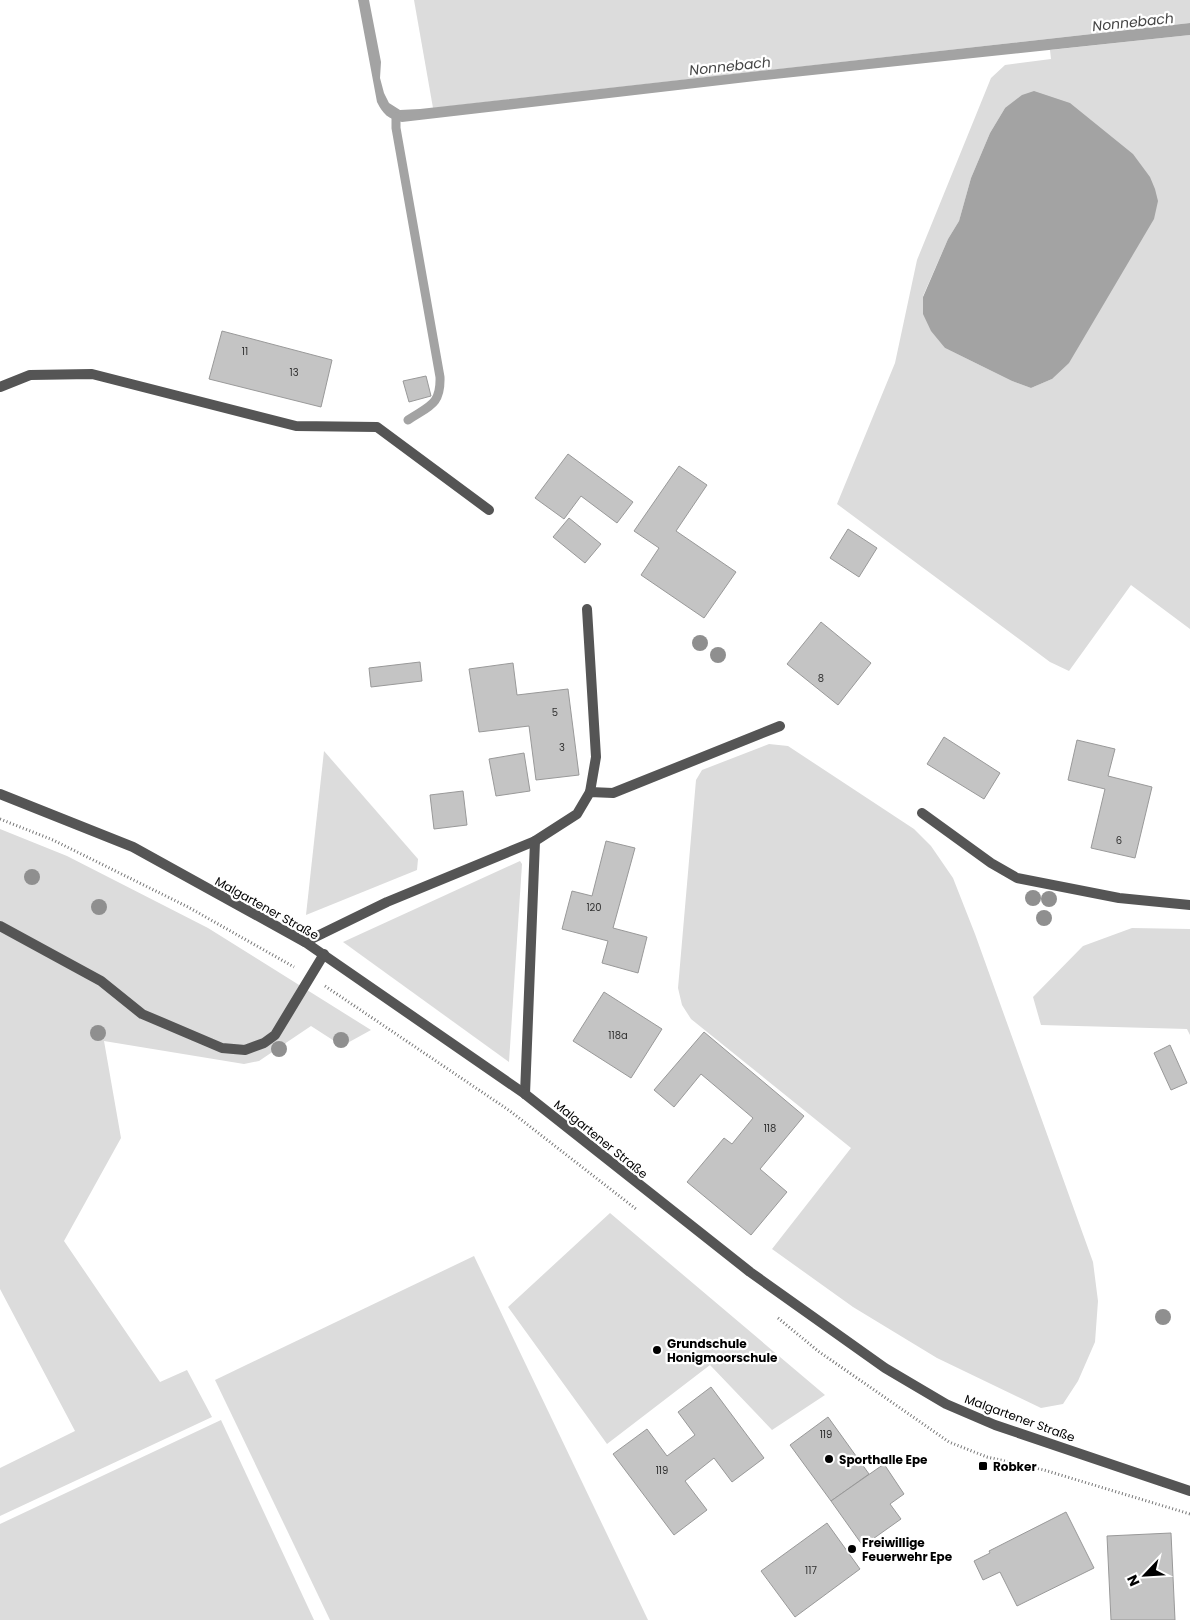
<svg xmlns="http://www.w3.org/2000/svg" width="1190" height="1620" viewBox="0 0 1190 1620" font-family="Poppins,sans-serif">
  <style>
    .green { fill: #dcdcdc; fill-rule: evenodd }
    .water { fill: #a3a3a3 }
    .lines { fill: none; stroke-linecap: round; stroke-linejoin: round }
    .stream { stroke: #a3a3a3; stroke-width: 9 }
    .building { fill: #c4c4c4; stroke: #999 }
    .path { stroke: #777; stroke-width: 3; stroke-dasharray: 1 2.5; stroke-linecap: butt }
    .service { stroke: #555; stroke-width: 10 }
    .minor { stroke: #555; stroke-width: 10 }
    .tertiary { stroke: #555; stroke-width: 10 }
    .tree { fill: #8f8f8f }
    .poi-dot { fill: #000; stroke: #fff; stroke-width: 2 }
    .labels { text-anchor: middle; dominant-baseline: central; stroke-width: 4.5; stroke-linejoin: round; paint-order: stroke }
    .number-label { font-size: 10px; fill: #313131 }
    .street-label { font-size: 12px; fill: #000; stroke: #fff }
    .poi-label { font-size: 12px; font-weight: bold; fill: #000; stroke: #fff; text-anchor: start }
    .water-label { font-size: 14px; font-style: italic; fill: #444; stroke: #fff }
  </style>
  <rect width="100%" height="100%" fill="#fff"/>
  <g class="green">
    <path d="M414,0h776v23l-757,85z"/>
    <path d="M1190,35v594l-59,-44 -62,86 -19,-9 -213,-158 58,-141 22,-103 74,-182 14,-13 46,-6 -1,-9zM1005,108l47,271 -21,9 -19,-7 -67,-33 -22,-52 25,-57 11,-18 12,-43 19,-45z"/>
    <path d="M769,744l19,2 126,83 17,17 22,32 22,56 118,328 5,39 -3,41 -17,39 -15,23 -22,4 -104,-50 -84,-51 -81,-58 79,-101 -160,-129 -9,-14 -4,-17 18,-208 6,-10z"/>
    <path d="M324,751l94,108 -1,11 -111,45z"/>
    <path d="M0,829l67,27 141,72 163,102 -29,16 -31,-20 -52,35 -15,3 -140,-23 17,97 -57,103 96,141 27,-12 25,47 -212,99v-48l75,-37 -75,-142z"/>
    <path d="M520,861l2,3 -13,198 -166,-120z"/>
    <path d="M1132,928l58,1v106l-3,-6 -146,-4 -8,-28 50,-51z"/>
    <path d="M610,1213l215,182 -53,35 -62,-65 -103,79 -99,-137z"/>
    <path d="M474,1256l174,364h-318l-115,-240z"/>
    <path d="M221,1420l93,200h-314v-96z"/>
  </g>
  <g class="water">
    <path d="M358,0h11l12,62 -1,16 4,15 5,10 11,7 20,-1 770,-86v12l-425,45 -363,42c-14,-3 -19,-8 -25,-20z"/>
    <path d="M1034,91l36,12 63,51 17,23 5,12 3,12 -4,18 -85,144 -17,16 -21,9 -19,-7 -67,-33 -14,-17 -8,-17v-17l25,-58 11,-18 12,-43 19,-45 15,-25 17,-13z"/>
  </g>
  <g class="lines">
    <path class="stream" d="M396,117v11l44,249c1,28 -11,29 -32,43"/>
  </g>
  <g class="building">
    <path d="M222,331l110,29 -11,47 -112,-28z"/>
    <path d="M426,376l5,20 -22,6 -6,-21z"/>
    <path d="M568,454l65,48 -16,21 -36,-27 -17,23 -29,-21z"/>
    <path d="M679,466l28,19 -31,46 60,41 -32,46 -63,-43 18,-27 -25,-17z"/>
    <path d="M569,518l32,26 -16,19 -32,-26z"/>
    <path d="M848,529l29,19 -18,29 -29,-19z"/>
    <path d="M821,622l50,41 -33,42 -51,-41z"/>
    <path d="M420,662l2,19 -51,6 -2,-19z"/>
    <path d="M513,663l4,32 51,-6 11,86 -43,5 -7,-54 -50,6 -10,-63z"/>
    <path d="M944,737l56,36 -16,26 -57,-35z"/>
    <path d="M1077,740l38,9 -7,27 44,11 -17,71 -44,-10 14,-59 -37,-9z"/>
    <path d="M524,753l6,38 -34,5 -7,-37z"/>
    <path d="M463,791l4,34 -33,4 -4,-34z"/>
    <path d="M606,841l29,7 -22,80 34,9 -9,36 -36,-10 6,-22 -46,-12 10,-38 20,5z"/>
    <path d="M604,992l58,37 -31,49 -58,-37z"/>
    <path d="M704,1032l100,84 -44,53 27,23 -36,43 -64,-53 37,-44 8,6 21,-26 -52,-44 -27,33 -20,-17z"/>
    <path d="M1170,1045l17,38 -16,7 -17,-37z"/>
    <path d="M711,1387l53,71 -32,24 -18,-24 -29,23 22,29 -33,25 -61,-81 34,-25 20,27 28,-21 -17,-23z"/>
    <path d="M828,1417l41,57 -38,27 -41,-56z"/>
    <path d="M884,1464l20,30 -14,10 11,15 -38,27 -32,-45z"/>
    <path d="M1066,1512l28,56 -77,38 -17,-34 -17,8 -9,-19 16,-8 -1,-2z"/>
    <path d="M827,1523l33,46 -65,48 -34,-46z"/>
    <path d="M1171,1533l4,87h-64l-4,-84z"/>
  </g>
  <g class="lines">
    <g class="path">
      <path d="M0,819l53,21 135,67 106,60"/>
      <path d="M325,986l185,125 126,98"/>
      <path d="M778,1318l40,33 131,91 38,15 57,13 146,44"/>
    </g>
    <g class="service">
      <path d="M922,813l69,50 26,15 102,20 71,7"/>
      <path d="M0,926l101,55 41,33 80,34 23,2 19,-7 11,-8 49,-81"/>
    </g>
    <g class="minor">
      <path d="M0,387l30,-12 62,-1 204,52 81,1 112,83"/>
      <path d="M587,609l9,148 -6,35"/>
      <path d="M305,942l82,-40 148,-61 42,-27 13,-22 23,1 167,-67"/>
      <path d="M525,1094l10,-253"/>
    </g>
    <path class="tertiary" d="M0,794l133,53 172,95 220,152 225,178 135,96 61,36 49,21 195,66"/>
  </g>
  <g class="tree">
    <circle cx="700" cy="643" r="8"/>
    <circle cx="718" cy="655" r="8"/>
    <circle cx="32" cy="877" r="8"/>
    <circle cx="1033" cy="898" r="8"/>
    <circle cx="1049" cy="899" r="8"/>
    <circle cx="99" cy="907" r="8"/>
    <circle cx="1044" cy="918" r="8"/>
    <circle cx="98" cy="1033" r="8"/>
    <circle cx="341" cy="1040" r="8"/>
    <circle cx="279" cy="1049" r="8"/>
    <circle cx="1163" cy="1317" r="8"/>
  </g>
  <g class="poi-dot">
    <circle cx="657" cy="1350" r="5"/>
    <circle cx="829" cy="1459" r="5"/>
    <rect x="978" y="1461" width="10" height="10" rx="2.5"/>
    <circle cx="852" cy="1549" r="5"/>
  </g>
  <g class="labels">
    <g class="number-label">
      <text x="245" y="351">11</text>
      <text x="294" y="372">13</text>
      <text x="821" y="678">8</text>
      <text x="555" y="712">5</text>
      <text x="562" y="747">3</text>
      <text x="1119" y="840">6</text>
      <text x="594" y="907">120</text>
      <text x="618" y="1035">118a</text>
      <text x="770" y="1128">118</text>
      <text x="826" y="1434">119</text>
      <text x="662" y="1470">119</text>
      <text x="811" y="1570">117</text>
    </g>
    <g class="street-label">
      <text transform="translate(267 908) rotate(29)">Malgartener Straße</text>
      <text transform="translate(601 1139) rotate(39)">Malgartener Straße</text>
      <text transform="translate(1020 1418) rotate(20)">Malgartener Straße</text>
    </g>
    <g class="poi-label">
      <text x="667" y="1343">Grundschule<tspan x="667" dy="14">Honigmoorschule</tspan></text>
      <text x="839" y="1459">Sporthalle Epe</text>
      <text x="993" y="1466">Robker</text>
      <text x="862" y="1542">Freiwillige<tspan x="862" dy="14">Feuerwehr Epe</tspan></text>
    </g>
    <g class="water-label">
      <text transform="translate(1133 22) rotate(-6)">Nonnebach</text>
      <text transform="translate(730 66) rotate(-6)">Nonnebach</text>
    </g>
  </g>
  <g transform="translate(1145 1575) rotate(245)" stroke="#ffffff" stroke-width="4" paint-order="stroke">
  <path d="M0-4L9 19L0 12L-9 19Z" fill="#000000"/>
  <text y="-8" font-size="14" font-weight="bold" text-anchor="middle" fill="#000000">N</text>
  </g>
</svg>
